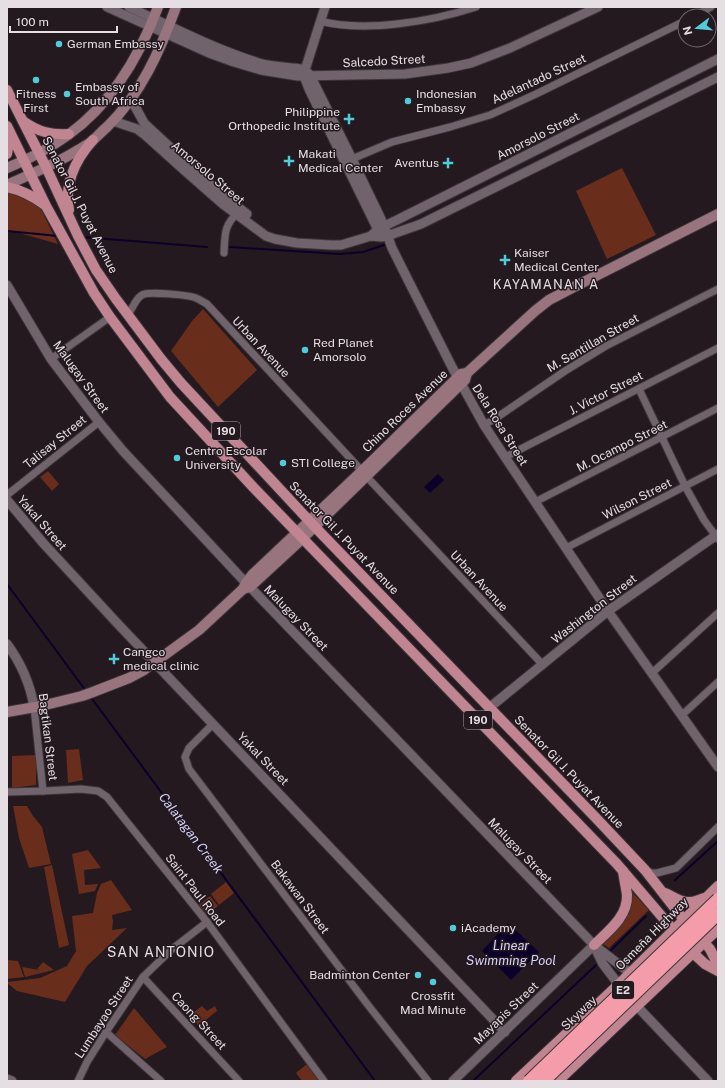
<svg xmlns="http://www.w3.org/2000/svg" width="725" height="1088" viewBox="0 0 725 1088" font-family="'Public Sans',sans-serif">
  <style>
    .green { fill: #692d1b }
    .water { fill: #0c002a }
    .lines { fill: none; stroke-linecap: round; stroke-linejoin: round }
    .stream { stroke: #0c002a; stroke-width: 2 }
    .minor-casing { stroke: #3c3539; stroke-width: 9 }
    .tertiary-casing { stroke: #3c3539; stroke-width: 11 }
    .secondary-casing { stroke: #3c3539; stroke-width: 12 }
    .primary-casing { stroke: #3c3539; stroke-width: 12 }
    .minor { stroke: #70636b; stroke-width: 7 }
    .tertiary { stroke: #70636b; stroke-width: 9 }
    .secondary { stroke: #98747e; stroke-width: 10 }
    .primary { stroke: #c08591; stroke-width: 10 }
    .motorway-bridge-casing { stroke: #3c3539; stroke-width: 14; stroke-linecap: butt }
    .motorway-bridge { stroke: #f59caa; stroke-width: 12 }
    .poi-dot { fill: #52cbd9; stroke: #23191f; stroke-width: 1.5 }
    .labels { text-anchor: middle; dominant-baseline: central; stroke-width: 3; stroke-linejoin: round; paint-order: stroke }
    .shield { fill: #23191f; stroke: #aba3a8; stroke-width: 1 }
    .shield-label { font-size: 11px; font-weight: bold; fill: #e5dee2 }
    .poi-label { font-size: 12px; fill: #e5dee2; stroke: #23191f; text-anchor: start }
    .street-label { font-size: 12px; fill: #e5dee2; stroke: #23191f }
    .neighbourhood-label { font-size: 13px; letter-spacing: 1px; fill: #e5dee2; stroke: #23191f }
    .water-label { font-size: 13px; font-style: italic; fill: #d5d3fa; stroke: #23191f }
    .quarter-label { font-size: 14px; letter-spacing: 1px; fill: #e5dee2; stroke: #23191f }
  </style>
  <rect width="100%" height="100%" fill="#23191f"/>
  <g class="green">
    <path d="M622,168l34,67 -49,24 -31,-68z"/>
    <path d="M7,188l27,7 24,49 -42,-12 -9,-1z"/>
    <path d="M203,309l54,61 -39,37 -47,-56 21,-30z"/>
    <path d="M48,471l11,13 -7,7 -12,-14z"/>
    <path d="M79,749l4,31 -15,3 -2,-33z"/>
    <path d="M36,755v30l-24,3v-32z"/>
    <path d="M13,806h14l6,10 9,11 9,37 -22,4 -10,-30z"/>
    <path d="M88,850l13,18 -17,2 1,15 13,-1 -3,7 -16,3 -7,-40z"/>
    <path d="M52,865l17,80 -10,3 -15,-81z"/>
    <path d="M111,880l21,30 -20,5 1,6 -1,9 15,-2 -40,38 -22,36 -48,-11 -10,-8v-1l33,-4 27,-12 9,-15 -4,-35 21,-3 4,-20 4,-9z"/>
    <path d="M226,882l8,11 -15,12 -8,-11z"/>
    <path d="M630,890l19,20 -40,38 -8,-5z"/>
    <path d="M210,896l8,10 -11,9 -8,-10z"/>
    <path d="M7,960l11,1 6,16 -17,2z"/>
    <path d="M43,962l11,8 -29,7 -3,-10 18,3 -3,-1z"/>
    <path d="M202,1006l5,5 8,-5 2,5 -19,15 -7,-12z"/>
    <path d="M134,1008l33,39 -22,12 -30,-24z"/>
    <path d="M308,1063l12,15 -5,3h-13l-6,-8z"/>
  </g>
  <g class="water">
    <path d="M438,474l6,6 -14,13 -6,-6z"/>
    <path d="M508,923l31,29 -28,28 -29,-29z"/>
  </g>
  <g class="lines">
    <g class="stream">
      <path d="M7,231l51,5"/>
      <path d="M82,237l125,10"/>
      <path d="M230,247l109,7 24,-2 24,-8"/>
      <path d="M7,584l79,107"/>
      <path d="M90,696l285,385"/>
      <path d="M675,880l43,-39"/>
      <path d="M610,951l36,-35"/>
      <path d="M473,1081l123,-116"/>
    </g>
    <defs>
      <g id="minor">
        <path d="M694,16l17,-9"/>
        <path d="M320,21c45,12 113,0 156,-14"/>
        <path d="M352,159l40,-17 58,-15 40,-12 46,-21 149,-73"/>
        <path d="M224,253c1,-21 0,-27 15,-42"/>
        <path d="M128,315c4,-6 8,-17 14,-20 6,-4 47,0 54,3 3,1 7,4 11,6l155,167"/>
        <path d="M51,359l59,-42"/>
        <path d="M639,389l46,97 19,34 14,19"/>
        <path d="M484,425l12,-7 69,-47 41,-25 112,-57"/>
        <path d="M505,457l213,-109"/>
        <path d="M367,477l176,188"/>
        <path d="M7,495l92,-73"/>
        <path d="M535,502l183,-94"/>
        <path d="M566,548l152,-79"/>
        <path d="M652,673l66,-60"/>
        <path d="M34,707l9,84"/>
        <path d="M682,715l36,-33"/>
        <path d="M213,724l-24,24 -4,9 4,12 179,236 60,76"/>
        <path d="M7,792l36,-1 38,-2 17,2 9,6 100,125 117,159"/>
        <path d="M645,870l7,3h5l19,-5 42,-41"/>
        <path d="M143,977l96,104"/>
        <path d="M106,1032l55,49"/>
        <path d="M78,1081l9,-19 19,-30 37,-55 28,-27 36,-28"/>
      </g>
      <g id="tertiary">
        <path d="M107,7l102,46 25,9 27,8 37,6 107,-2 43,-6 23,-5 39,-15 88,-41"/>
        <path d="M129,7c43,20 85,42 130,56 14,4 29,4 43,6l3,1 5,5 42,84 28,58 4,9 8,22 16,32 45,89 31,56 21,32 103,154 110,156"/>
        <path d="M325,7l-20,63 -1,6 5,13 71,145"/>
        <path d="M131,99l13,24 72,67 31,24"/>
        <path d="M113,121l24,8 8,6 40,36 39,34 42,31 9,3 22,4 34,2h10l30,-9 10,1 6,-1 34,-12 297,-147"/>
        <path d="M371,236l7,-7 19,-9 321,-161"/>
        <path d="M7,285l44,74 48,63 24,29 123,132"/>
        <path d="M7,500l37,44 73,79 388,409"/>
        <path d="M250,587l344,358 36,28 5,5"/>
        <path d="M7,644c14,19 23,39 27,63"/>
        <path d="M489,708l119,-97 110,-77"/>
        <path d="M595,948l8,16 19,25"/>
        <path d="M633,1002l75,79"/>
        <path d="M7,1079l5,2"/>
        <path d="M453,1081l141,-136"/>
      </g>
      <g id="secondary">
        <path d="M7,168c20,-8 43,-20 61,-33 43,-31 72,-80 90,-128"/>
        <path d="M7,185c24,-11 49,-21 71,-35 5,-3 11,-6 15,-10 5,-4 9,-9 14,-13 34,-33 53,-76 69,-120"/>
        <path d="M243,589l7,-2 53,-49 162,-158 2,-7 68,-62 14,-11 23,-12 146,-74"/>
        <path d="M7,712l34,-6 41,-10 11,-4 36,-14 15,-8 55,-40 44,-41 3,-6 6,-8 110,-104 99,-97 6,-1"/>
      </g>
      <g id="primary">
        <path d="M7,90l39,77 32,69 18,34 20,29 45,60 20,24 134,144 281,291 49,52 39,50 26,29 8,16"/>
        <path d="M23,121c15,11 28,14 46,13"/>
        <path d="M7,126l39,80 48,87 16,24 60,80 84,91 363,376 76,89 12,11 13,7"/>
        <path d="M7,154l2,-12 -1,-10"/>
        <path d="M7,187c14,3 26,9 38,18"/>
        <path d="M69,210c-5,-27 7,-51 24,-70"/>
        <path d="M665,893c17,8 20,13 39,5"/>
        <path d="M594,945c13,-13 34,-28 33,-50 -1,-8 -3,-16 -4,-24"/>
        <path d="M516,1081l102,-96 100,-99"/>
        <path d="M558,1081l160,-152"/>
      </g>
    </defs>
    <use href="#minor" class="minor-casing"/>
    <use href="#tertiary" class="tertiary-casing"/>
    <use href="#secondary" class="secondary-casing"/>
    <use href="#primary" class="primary-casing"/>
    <use href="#minor" class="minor"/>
    <use href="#tertiary" class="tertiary"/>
    <use href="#secondary" class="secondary"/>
    <use href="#primary" class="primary"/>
    <defs>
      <g id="motorway-bridge">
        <path d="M529,1081l189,-182"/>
        <path d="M544,1081l174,-167"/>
      </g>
    </defs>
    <use href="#motorway-bridge" class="motorway-bridge-casing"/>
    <use href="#motorway-bridge" class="motorway-bridge"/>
  </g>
  <g class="poi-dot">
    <circle cx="59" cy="44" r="4"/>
    <circle cx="36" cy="80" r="4"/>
    <circle cx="67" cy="94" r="4"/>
    <circle cx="408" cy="101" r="4"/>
    <path d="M347 113h4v4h4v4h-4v4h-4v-4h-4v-4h4z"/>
    <path d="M287 155h4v4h4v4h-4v4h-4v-4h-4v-4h4z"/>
    <path d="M446 157h4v4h4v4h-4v4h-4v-4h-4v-4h4z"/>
    <path d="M503 254h4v4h4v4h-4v4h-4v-4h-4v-4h4z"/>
    <circle cx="305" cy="350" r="4"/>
    <circle cx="177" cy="458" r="4"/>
    <circle cx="283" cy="463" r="4"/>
    <path d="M112 653h4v4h4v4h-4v4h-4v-4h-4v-4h4z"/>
    <circle cx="453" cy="928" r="4"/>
    <circle cx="418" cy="975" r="4"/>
    <circle cx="433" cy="982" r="4"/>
  </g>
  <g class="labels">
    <g class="shield">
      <rect x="212" y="422" width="28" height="18" rx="3"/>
      <rect x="464" y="711" width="28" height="18" rx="3"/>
      <rect x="612" y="981" width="22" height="18" rx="3"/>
    </g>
    <g class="shield-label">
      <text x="226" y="431">190</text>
      <text x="478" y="720">190</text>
      <text x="623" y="990">E2</text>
    </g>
    <g class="poi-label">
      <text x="67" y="44">German Embassy</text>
      <text x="75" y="87">Embassy of<tspan x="75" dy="14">South Africa</tspan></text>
      <text x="36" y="94" text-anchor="middle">Fitness<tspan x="36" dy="14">First</tspan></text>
      <text x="416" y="94">Indonesian<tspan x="416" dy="14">Embassy</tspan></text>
      <text x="340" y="112" text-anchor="end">Philippine<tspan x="340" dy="14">Orthopedic Institute</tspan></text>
      <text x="298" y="154">Makati<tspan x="298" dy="14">Medical Center</tspan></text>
      <text x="439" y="163" text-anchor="end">Aventus</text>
      <text x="514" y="253">Kaiser<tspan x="514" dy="14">Medical Center</tspan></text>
      <text x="313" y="343">Red Planet<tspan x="313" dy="14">Amorsolo</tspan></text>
      <text x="185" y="451">Centro Escolar<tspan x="185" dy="14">University</tspan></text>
      <text x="291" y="463">STI College</text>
      <text x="123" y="652">Cangco<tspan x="123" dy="14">medical clinic</tspan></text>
      <text x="461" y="928">iAcademy</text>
      <text x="410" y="975" text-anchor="end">Badminton Center</text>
      <text x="433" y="996" text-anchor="middle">Crossfit<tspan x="433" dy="14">Mad Minute</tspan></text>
    </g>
    <g class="street-label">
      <text transform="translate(384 61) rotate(-3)">Salcedo Street</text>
      <text transform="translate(539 79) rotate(-25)">Adelantado Street</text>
      <text transform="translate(538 136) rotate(-27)">Amorsolo Street</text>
      <text transform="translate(208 173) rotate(40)">Amorsolo Street</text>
      <text transform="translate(80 205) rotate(63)">Senator Gil J. Puyat Avenue</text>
      <text transform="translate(593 343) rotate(-30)">M. Santillan Street</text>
      <text transform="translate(261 347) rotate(47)">Urban Avenue</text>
      <text transform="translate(81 377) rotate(54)">Malugay Street</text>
      <text transform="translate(606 393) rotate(-27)">J. Victor Street</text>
      <text transform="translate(405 411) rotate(-44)">Chino Roces Avenue</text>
      <text transform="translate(500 425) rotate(58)">Dela Rosa Street</text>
      <text transform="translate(55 442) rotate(-39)">Talisay Street</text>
      <text transform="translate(622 446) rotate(-27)">M. Ocampo Street</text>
      <text transform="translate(637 499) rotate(-27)">Wilson Street</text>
      <text transform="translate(42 523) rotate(49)">Yakal Street</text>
      <text transform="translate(344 538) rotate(46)">Senator Gil J. Puyat Avenue</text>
      <text transform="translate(479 581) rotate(47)">Urban Avenue</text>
      <text transform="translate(594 609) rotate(-38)">Washington Street</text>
      <text transform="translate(296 618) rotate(46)">Malugay Street</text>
      <text transform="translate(48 737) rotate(83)">Bagtikan Street</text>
      <text transform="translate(263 759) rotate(46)">Yakal Street</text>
      <text transform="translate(569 772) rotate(46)">Senator Gil J. Puyat Avenue</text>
      <text transform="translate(520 851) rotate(46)">Malugay Street</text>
      <text transform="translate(195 890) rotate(52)">Saint Paul Road</text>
      <text transform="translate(300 897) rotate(53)">Bakawan Street</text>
      <text transform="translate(652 934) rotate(-45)">Osmeña Highway</text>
      <text transform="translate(506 1013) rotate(-44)">Mayapis Street</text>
      <text transform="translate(579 1013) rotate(-44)">Skyway</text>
      <text transform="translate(104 1017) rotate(-57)">Lumbayao Street</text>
      <text transform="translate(199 1021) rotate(47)">Caong Street</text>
    </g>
    <g class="neighbourhood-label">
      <text x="546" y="284">KAYAMANAN A</text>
    </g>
    <g class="water-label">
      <text transform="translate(191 833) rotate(53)">Calatagan Creek</text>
      <text x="511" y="945">Linear<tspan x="511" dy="15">Swimming Pool</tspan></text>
    </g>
    <g class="quarter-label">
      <text x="161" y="952">SAN ANTONIO</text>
    </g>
  </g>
  <rect width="725" height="1088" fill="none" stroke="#e5dee2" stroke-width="16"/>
  <g transform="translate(697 28) rotate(254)"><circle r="19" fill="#23191f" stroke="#71686d"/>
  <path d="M0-3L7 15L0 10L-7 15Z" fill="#52cbd9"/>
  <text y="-6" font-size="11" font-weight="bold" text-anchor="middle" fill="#e5dee2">N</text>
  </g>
  <path d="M10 26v6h107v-6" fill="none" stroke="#e5dee2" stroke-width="2"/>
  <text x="16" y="26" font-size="12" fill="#e5dee2" stroke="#23191f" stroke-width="3" paint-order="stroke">100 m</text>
</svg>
